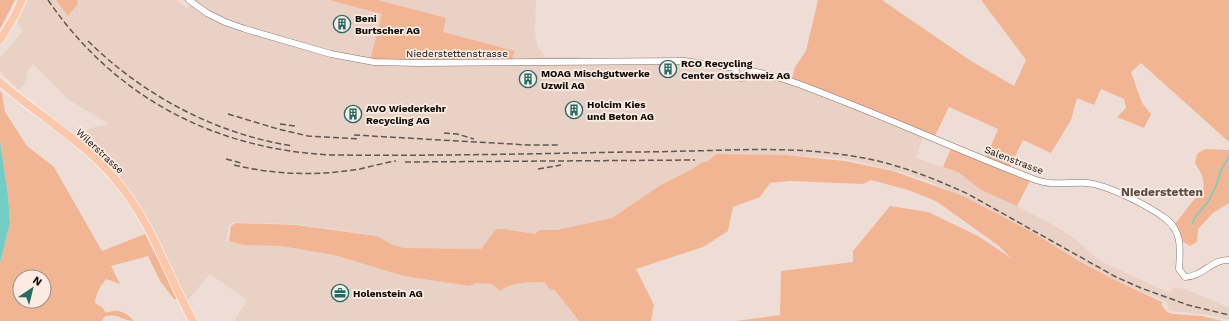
<svg xmlns="http://www.w3.org/2000/svg" width="1229" height="321" viewBox="0 0 1229 321" font-family="'Work Sans',sans-serif">
  <style>
    .built { fill: #e9d1c5 }
    .green { fill: #f2b594; fill-rule: evenodd }
    .water { fill: #72cec4 }
    .lines { fill: none; stroke-linecap: round; stroke-linejoin: round }
    .stream { stroke: #72cec4; stroke-width: 1.5 }
    .minor-casing { stroke: #83746c; stroke-width: 7 }
    .major-casing { stroke: #fff; stroke-width: 9 }
    .minor { stroke: #fff; stroke-width: 6 }
    .major { stroke: #fcc8ac; stroke-width: 8 }
    .rail { stroke: #605752; stroke-width: 1.5; stroke-dasharray: 6 3; stroke-linecap: butt }
    .labels { text-anchor: middle; dominant-baseline: central; stroke-width: 3.5; stroke-linejoin: round; paint-order: stroke }
    .poi-label { font-size: 10px; font-weight: bold; fill: #110c09; stroke: #fbebe2; text-anchor: start }
    .street-label { font-size: 10px; fill: #110c09; stroke: #fbebe2 }
    .quarter-label { font-size: 12px; font-weight: bold; fill: #5d4f48; stroke: #fbebe2 }
  </style>
  <rect width="100%" height="100%" fill="#eeddd5"/>
  <path class="built" d="M28,0h28l12,16 10,-12 -1,-4h100l11,9 3,-7 -2,-2h347l-1,31 2,14 8,12h37v5l102,-1 52,7 5,10 9,-7 14,2 160,61 -8,24 42,14 23,18 36,16 38,20 20,13 25,22 65,30 5,2 4,-6 14,3 41,18v12l-20,-5 -35,-4 -4,-1 -2,-2 -1,-6 -50,-21 -145,-80 -46,-21 -25,-8 -50,-12 -25,-3 -110,-3 -9,8h-5l-8,6 -35,18 -47,32 -77,16 -31,-5h-8l-15,20 -77,-1 -11,-3 -18,-10 -81,-11 -60,-2 -5,2 -3,18 3,-1 14,4 38,1 53,9 70,21 89,8 13,3 10,-4 28,-1 7,8 3,-2 25,33h-345l13,-21 -37,-26 -23,27 -53,-97 -62,-66 19,-10 18,-4 -40,-24 -36,-36 -5,6 -2,13 -7,7 -17,-16 -2,-4v-12l21,-25 2,-1 -6,-10z"/>
  <g class="green">
    <path d="M0,0h15l-15,29z"/>
    <path d="M56,0h21l1,4 -10,12z"/>
    <path d="M329,0h48l69,18 -3,14 72,19 -3,8 160,-1 -302,3 12,-47z"/>
    <path d="M818,0h64l89,61 43,25 12,-26 -45,-60h248v142l-88,-79 -10,9 11,31 9,11 -7,14 -27,-11 9,-9 -2,-9 -23,-10 -7,16 -17,-7 -6,22 -20,33 -28,-13 -14,29 22,10 -14,27 -36,-16 -23,-18 -15,-5 9,-21 33,14 13,-31 -49,-22 -14,29 -96,-40 -47,-17 3,-12 11,-16z"/>
    <path d="M0,91l2,2 3,19 22,34 27,21 48,84 43,-17 33,65h-4l-14,-18 -12,-25 -37,10 9,18 -14,-5c-6,8 -10,14 -11,24l7,4 4,6c11,-5 20,-1 28,8 -12,0 -17,-9 -30,-4l-2,4h-102v-58l10,-40 -2,-28 -8,-54zM20,277h24v24h-24z"/>
    <path d="M1205,149l24,1v53l-16,10 -15,16 -1,13 -7,4 -11,-7 -5,-14 30,-38 -2,-12 -7,-12 2,-9z"/>
    <path d="M716,154l68,1 61,6 48,10 70,25 67,35 49,30 38,20 45,21v4l5,6 6,2 29,2 21,5h-487l44,-6 1,-44 72,-9v-11l37,-45 38,6 50,24 33,22 -12,-12 -63,-45 -28,-11 -37,-10 -8,4 -73,-3 -20,2 -10,14 -27,10 -5,24 -25,16 -67,22 18,36 -3,16h-72l-25,-32 -3,2 -7,-9c-16,1 -31,-1 -44,9l-8,-7 -17,-1 -5,3 -66,-10 -70,-21 -53,-9 -38,-1 -14,-4 2,-15 4,-3 61,2 81,11 16,9 11,3 77,1 15,-20h8l31,5 4,-4h17l56,-12 47,-32 35,-18 8,-6h5z"/>
  </g>
  <path class="water" d="M0,141l8,54 2,28 -10,40z"/>
  <g class="lines">
    <path class="stream" d="M1192,224l3,-7 13,-15 8,-16 5,-16 8,-13"/>
    <defs>
      <g id="minor">
        <path d="M189,0l18,13 18,9 20,7 86,25 43,8 45,1 265,-2 52,7"/>
        <path d="M736,68c-1,5 1,7 5,10l6,-2 3,-5"/>
        <path d="M736,68c5,-7 12,-5 14,3"/>
        <path d="M750,71c33,5 64,19 95,31 64,25 127,54 191,78 16,6 34,2 51,3 21,2 62,23 79,36 17,13 14,32 13,50l6,8c17,0 27,-18 44,-17"/>
      </g>
      <g id="major">
        <path d="M0,40l14,-23 8,-17"/>
        <path d="M0,82c40,35 87,61 120,103 33,41 48,91 73,136"/>
      </g>
    </defs>
    <use href="#minor" class="minor-casing"/>
    <use href="#major" class="major-casing"/>
    <use href="#minor" class="minor"/>
    <use href="#major" class="major"/>
    <g class="rail">
      <path d="M48,0c67,98 168,150 285,155 97,1 194,-1 291,-3 34,0 68,-1 103,-2 42,-1 84,-1 125,6 41,6 79,21 116,38l148,83 25,11 47,17 41,10"/>
      <path d="M88,41c55,54 127,93 205,105"/>
      <path d="M228,114l50,15 30,7 52,3"/>
      <path d="M280,124l15,2"/>
      <path d="M444,133l13,1 17,5"/>
      <path d="M354,135l174,10h32"/>
      <path d="M226,159l15,4"/>
      <path d="M405,162l290,-2"/>
      <path d="M234,165c42,10 83,11 126,4 12,-3 24,-6 36,-8"/>
      <path d="M538,169l23,-4"/>
    </g>
  </g>
  <defs>
    <symbol id="building-ring" viewBox="-11 -11 22 22"><circle r="9.5" fill="#fbebe2" stroke="#246d66" stroke-width="1.5"/><path d="M-4-6H4V6H1V3H-1V6H-4ZM-2.5-4.3h1.7v1.8h-1.7ZM.8-4.3h1.7v1.8H.8ZM-2.5-1h1.7V.8h-1.7ZM.8-1h1.7V.8H.8Z" fill="#246d66"/></symbol>
    <symbol id="office-ring" viewBox="-11 -11 22 22"><circle r="9.5" fill="#fbebe2" stroke="#246d66" stroke-width="1.5"/><path d="M-6-3h4V-5.5h4V-3h4V5H-6ZM-1-4.5V-3h2v-1.5ZM-6 0V1H6V0Z" fill="#246d66"/></symbol>
  </defs>
  <g fill-rule="evenodd">
    <use href="#building-ring" x="332" y="14" width="20" height="20"/>
    <use href="#building-ring" x="658" y="59" width="20" height="20"/>
    <use href="#building-ring" x="518" y="69" width="20" height="20"/>
    <use href="#building-ring" x="564" y="100" width="20" height="20"/>
    <use href="#building-ring" x="343" y="104" width="20" height="20"/>
    <use href="#office-ring" x="330" y="283" width="20" height="20"/>
  </g>
  <g class="labels">
    <g class="poi-label">
      <text x="355" y="18">Beni<tspan x="355" dy="12">Burtscher AG</tspan></text>
      <text x="681" y="63">RCO Recycling<tspan x="681" dy="12">Center Ostschweiz AG</tspan></text>
      <text x="541" y="73">MOAG Mischgutwerke<tspan x="541" dy="12">Uzwil AG</tspan></text>
      <text x="587" y="104">Holcim Kies<tspan x="587" dy="12">und Beton AG</tspan></text>
      <text x="366" y="108">AVO Wiederkehr<tspan x="366" dy="12">Recycling AG</tspan></text>
      <text x="353" y="293">Holenstein AG</text>
    </g>
    <g class="street-label">
      <text x="457" y="53">Niederstettenstrasse</text>
      <text transform="translate(100 151) rotate(43)">Wilerstrasse</text>
      <text transform="translate(1014 160) rotate(21)">Salenstrasse</text>
    </g>
    <g class="quarter-label">
      <text x="1162" y="192">Niederstetten</text>
    </g>
  </g>
  <g transform="translate(32 289) rotate(35)"><circle r="19" fill="#fbebe2" stroke="#9d928b"/>
  <path d="M0-3L7 15L0 10L-7 15Z" fill="#246d66"/>
  <text y="-6" font-size="11" font-weight="bold" text-anchor="middle" fill="#110c09">N</text>
  </g>
</svg>
